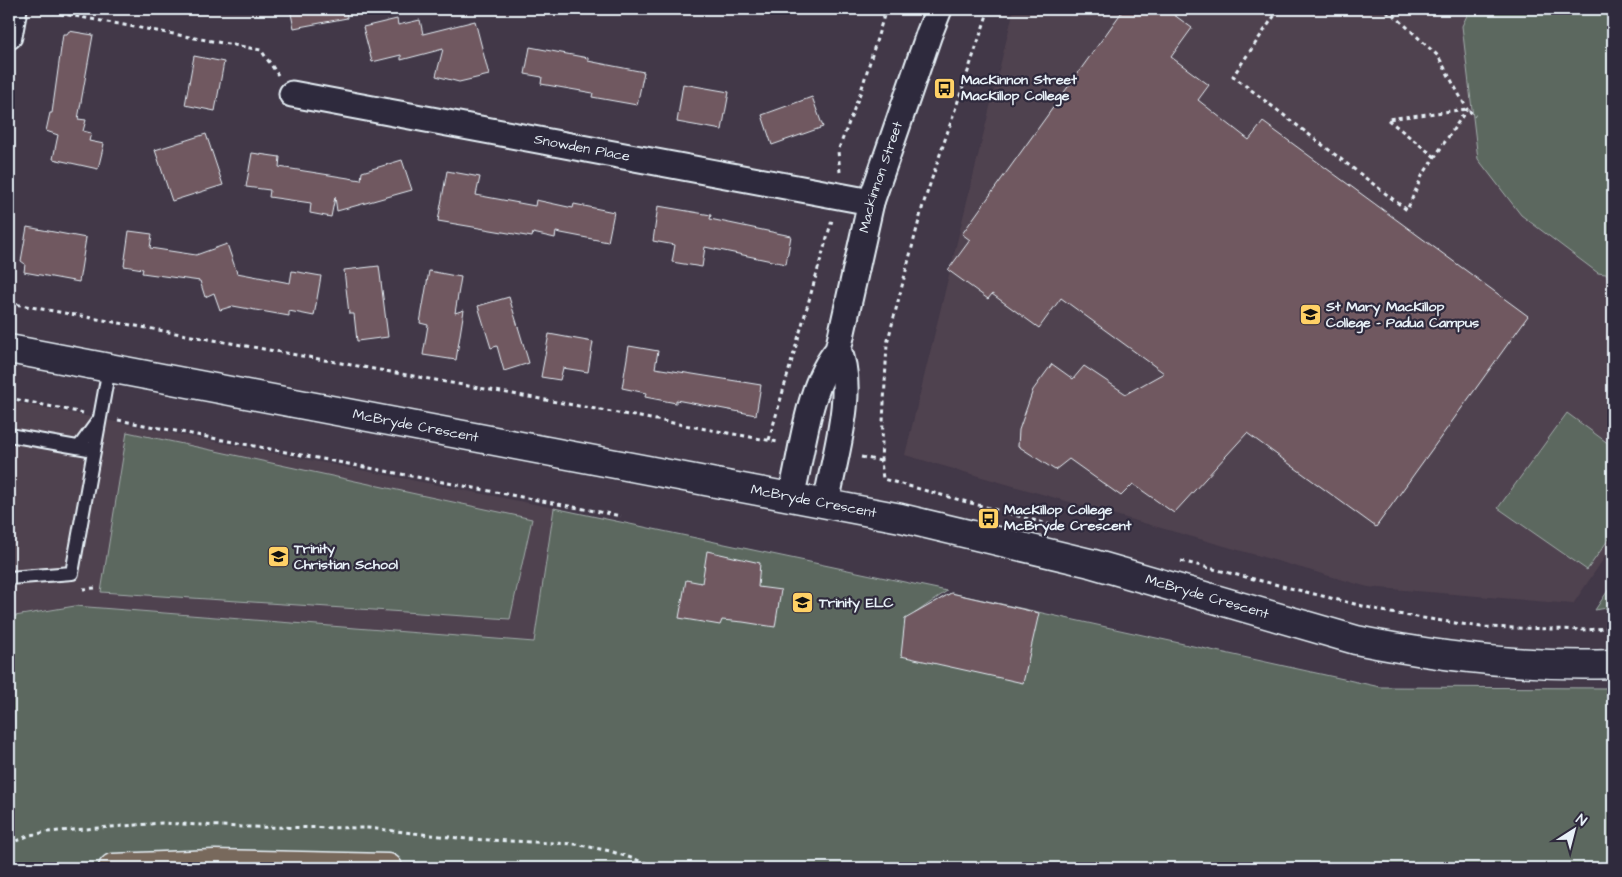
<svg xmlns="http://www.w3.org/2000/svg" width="1622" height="877" viewBox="0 0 1622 877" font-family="'Architects Daughter',sans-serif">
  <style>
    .built { fill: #50424f }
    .green { fill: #5b685e; stroke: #a2acab }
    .building { fill: #6f5860; stroke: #e8f1f8 }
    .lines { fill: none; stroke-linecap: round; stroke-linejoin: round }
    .service-casing { stroke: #e8f1f8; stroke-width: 16 }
    .minor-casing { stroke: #e8f1f8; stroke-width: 29 }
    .tertiary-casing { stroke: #e8f1f8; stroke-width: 31 }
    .primary-casing { stroke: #e8f1f8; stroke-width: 31 }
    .path { stroke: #e8f1f8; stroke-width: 3; stroke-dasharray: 4 4; stroke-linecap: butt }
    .service { stroke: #2f2a3d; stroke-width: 12 }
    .minor { stroke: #2f2a3d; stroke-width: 25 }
    .tertiary { stroke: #2f2a3d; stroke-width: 28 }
    .primary { stroke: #78695c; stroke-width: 28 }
    .labels { text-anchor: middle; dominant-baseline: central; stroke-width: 4.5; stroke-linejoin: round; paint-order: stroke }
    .poi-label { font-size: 14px; font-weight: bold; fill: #e8f1f8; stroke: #2f2a3d; text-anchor: start }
    .street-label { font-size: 14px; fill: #e8f1f8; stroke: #2f2a3d }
  </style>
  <rect width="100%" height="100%" fill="#423848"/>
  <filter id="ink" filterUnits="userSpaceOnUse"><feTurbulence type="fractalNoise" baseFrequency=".02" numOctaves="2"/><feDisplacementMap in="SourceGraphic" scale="10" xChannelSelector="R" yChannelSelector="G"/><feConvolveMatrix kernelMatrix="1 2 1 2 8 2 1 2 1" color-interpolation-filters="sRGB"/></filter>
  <g filter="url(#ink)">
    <g class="built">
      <path d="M1014,9h599v536l-40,59 -205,-17 -463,-132z"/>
      <path d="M9,401l545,107 -19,134 -460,-36 -66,11z"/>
    </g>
    <g class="green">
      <path d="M1470,9h143v266l-15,-2 -77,-58 -43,-56 -16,-133z"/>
      <path d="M1567,413l46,34v86l-26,37 -89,-62z"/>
      <path d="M127,432l405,87 -22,100 -409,-27z"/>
      <path d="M554,508l393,83 -33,23 37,-21 429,94 233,1v180h-1604v-251l66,-11 459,36z"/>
      <path d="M1613,583v24l-18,3z"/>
    </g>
    <g class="building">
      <path d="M290,9h56l1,9 -53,10z"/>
      <path d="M1124,9h42l26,19 -21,29 38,28 -11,15 51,40 14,-18 265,194 -152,211 -129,-94 -73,80 -41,-29 -12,12 -52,-37 -14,11 -37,-24 1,-16 14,-40 19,-26 21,15 11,-13 42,28 38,-21 -103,-75 -22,30 -47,-34 -4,5 -40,-29 22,-30 -8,-6z"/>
      <path d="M397,19l1,6 22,-5 3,14 52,-13 14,54 -30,7 -23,-6 7,-27 -42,11v-5l-29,7 -9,-35z"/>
      <path d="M69,31l24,4 -15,84 8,1 -3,11 8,2 -2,8 15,3 -6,25 -45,-10 5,-24 -12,-4 4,-18h2l11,-79h4z"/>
      <path d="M530,47l58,11v3l56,11 -7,33 -45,-8 1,-4 -52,-9 1,-7 -17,-3z"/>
      <path d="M194,56l30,6 -9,49 -30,-6z"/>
      <path d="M683,84l46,8 -7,38 -45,-8z"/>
      <path d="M812,97l11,30 -51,18 -10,-30z"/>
      <path d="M206,134l17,51 -51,16 -17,-51z"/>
      <path d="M252,153l28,4 -1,10 82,13 1,-8 40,-12 10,30 -75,21 -2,-14 -4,20 -21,-4 1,-10 -42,-6 1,-7 -24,-3z"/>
      <path d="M447,171l33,6 -4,18 59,11 1,-6 37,8 1,-4 40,8 -6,30 -52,-10 -1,6 -22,-5 -1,4 -94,-16z"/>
      <path d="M658,206l53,9 -1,4 81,17 -5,28 -81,-17 -3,20 -30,-5 3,-17 -22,-4z"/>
      <path d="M27,227l59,11 -7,44 -55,-10 1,-8 -4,-3z"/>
      <path d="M129,231l23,3 -2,14 46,7 31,-11 10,29 53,10 2,-12 29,5 -7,40 -25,-5v5l-56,-10 -13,4 -6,-17 -9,4 -5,-16 -58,-8 1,-4 -19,-3z"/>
      <path d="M379,266l9,71 -31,4 -3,-27h-5l-5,-44z"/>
      <path d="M429,271l32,6 -6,36 9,-3 -8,50 -33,-5 5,-30 -8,-2z"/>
      <path d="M509,297l20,66 -25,8 -7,-25 -6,2 -13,-42z"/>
      <path d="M549,334l44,8 -5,30 -25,-4 -3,12 -19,-3z"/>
      <path d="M629,346l29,5 -3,17 106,17 -5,30 -80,-15v3l-31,-6 1,-4 -24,-5z"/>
      <path d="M707,551l53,12 -2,24 23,3 -6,37 -32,-5 -21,-2 -2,5 -41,-7 7,-38 16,3z"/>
      <path d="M951,593l88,20 -16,70 -122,-27 4,-37z"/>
    </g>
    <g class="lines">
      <defs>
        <g id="service">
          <path d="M9,435l85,15"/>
          <path d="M79,447l19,-26"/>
          <path d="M9,578l63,-5 37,-205"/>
        </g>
        <g id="minor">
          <path d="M9,36l5,-27"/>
          <path id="s1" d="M292,94l579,108"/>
          <path id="s2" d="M791,497c12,-46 16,-111 47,-147l33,-148 58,-168 10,-25"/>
          <path d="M826,504c7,-42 31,-116 12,-154"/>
        </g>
        <g id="tertiary">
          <path id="s3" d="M9,349l892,169 189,45 266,77c84,17 171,27 257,24"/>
        </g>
        <path id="primary" d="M113,868l101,-4 174,4"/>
      </defs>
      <use href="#service" class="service-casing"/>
      <use href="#minor" class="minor-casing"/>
      <use href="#tertiary" class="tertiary-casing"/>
      <use href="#primary" class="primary-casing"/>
      <g class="path">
        <path d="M36,9l225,41 17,25"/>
        <path d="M989,9l-66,196 -36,139 -6,117 2,18 172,47"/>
        <path d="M1116,9l6,3"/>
        <path d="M1279,9l-46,67 174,134 15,-34 45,-67 -29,-53 -43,-40 -14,-7"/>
        <path d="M1435,157l-48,-38 80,-10 8,7"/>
        <path d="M840,172l-2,-21 23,-60 25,-82"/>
        <path d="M9,303l769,139"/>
        <path d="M9,398l74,15"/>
        <path d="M118,420l503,96"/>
        <path d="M769,440l63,-220"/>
        <path d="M861,457l20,4"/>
        <path d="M1181,561l210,52 90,14 107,3 25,-3"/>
        <path d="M83,589l12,-1"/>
        <path d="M9,844l21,-9 17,-3 115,-9 79,4 127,1 99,11 108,5 35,7 51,17"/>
      </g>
      <use href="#service" class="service"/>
      <use href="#minor" class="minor"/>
      <use href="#tertiary" class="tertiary"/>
      <use href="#primary" class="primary"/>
    </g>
  </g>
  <defs>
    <symbol id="bus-square" viewBox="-11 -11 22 22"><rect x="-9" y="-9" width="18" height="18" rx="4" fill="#ffd166" stroke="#2f2a3d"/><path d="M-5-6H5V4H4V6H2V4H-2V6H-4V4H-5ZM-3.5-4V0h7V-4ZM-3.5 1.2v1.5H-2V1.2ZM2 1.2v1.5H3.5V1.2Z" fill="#111"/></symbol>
    <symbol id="university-square" viewBox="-11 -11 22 22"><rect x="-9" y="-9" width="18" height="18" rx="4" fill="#ffd166" stroke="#2f2a3d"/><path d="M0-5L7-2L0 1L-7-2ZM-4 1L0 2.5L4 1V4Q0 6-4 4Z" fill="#111"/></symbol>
    <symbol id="school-square" viewBox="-11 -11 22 22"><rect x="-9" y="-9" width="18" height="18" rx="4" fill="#ffd166" stroke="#2f2a3d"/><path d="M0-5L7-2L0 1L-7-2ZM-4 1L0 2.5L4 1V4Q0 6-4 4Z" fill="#111"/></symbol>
  </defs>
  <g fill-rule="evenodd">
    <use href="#bus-square" x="932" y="76" width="25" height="25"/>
    <use href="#university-square" x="1298" y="302" width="25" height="25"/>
    <use href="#bus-square" x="976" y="506" width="25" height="25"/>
    <use href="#school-square" x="266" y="544" width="25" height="25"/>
    <use href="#school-square" x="790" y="590" width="25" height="25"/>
  </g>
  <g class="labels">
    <g class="poi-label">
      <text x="961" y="80">MacKinnon Street<tspan x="961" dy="16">MacKillop College</tspan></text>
      <text x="1326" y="307">St Mary MacKillop<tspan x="1326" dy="16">College - Padua Campus</tspan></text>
      <text x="1004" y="510">MacKillop College<tspan x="1004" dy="16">McBryde Crescent</tspan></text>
      <text x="294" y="549">Trinity<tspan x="294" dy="16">Christian School</tspan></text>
      <text x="819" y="603">Trinity ELC</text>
    </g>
    <g class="street-label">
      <text stroke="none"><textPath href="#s1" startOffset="295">Snowden Place</textPath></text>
      <text stroke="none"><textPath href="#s2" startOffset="334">Mackinnon Street</textPath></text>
      <text stroke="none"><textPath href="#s3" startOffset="414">McBryde Crescent</textPath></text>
      <text stroke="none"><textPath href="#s3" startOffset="819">McBryde Crescent</textPath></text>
      <text stroke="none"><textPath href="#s3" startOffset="1224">McBryde Crescent</textPath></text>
    </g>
  </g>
  <rect width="1622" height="877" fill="none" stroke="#2f2a3d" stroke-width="30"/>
  <rect x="15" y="15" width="1592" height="847" fill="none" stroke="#e8f1f8" stroke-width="2" filter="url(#ink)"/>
  <g transform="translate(1574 830) rotate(36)" stroke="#2f2a3d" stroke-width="4" paint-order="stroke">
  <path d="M0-4L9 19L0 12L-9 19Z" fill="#e8f1f8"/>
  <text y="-8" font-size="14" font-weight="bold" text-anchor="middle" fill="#e8f1f8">N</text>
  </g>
</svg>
